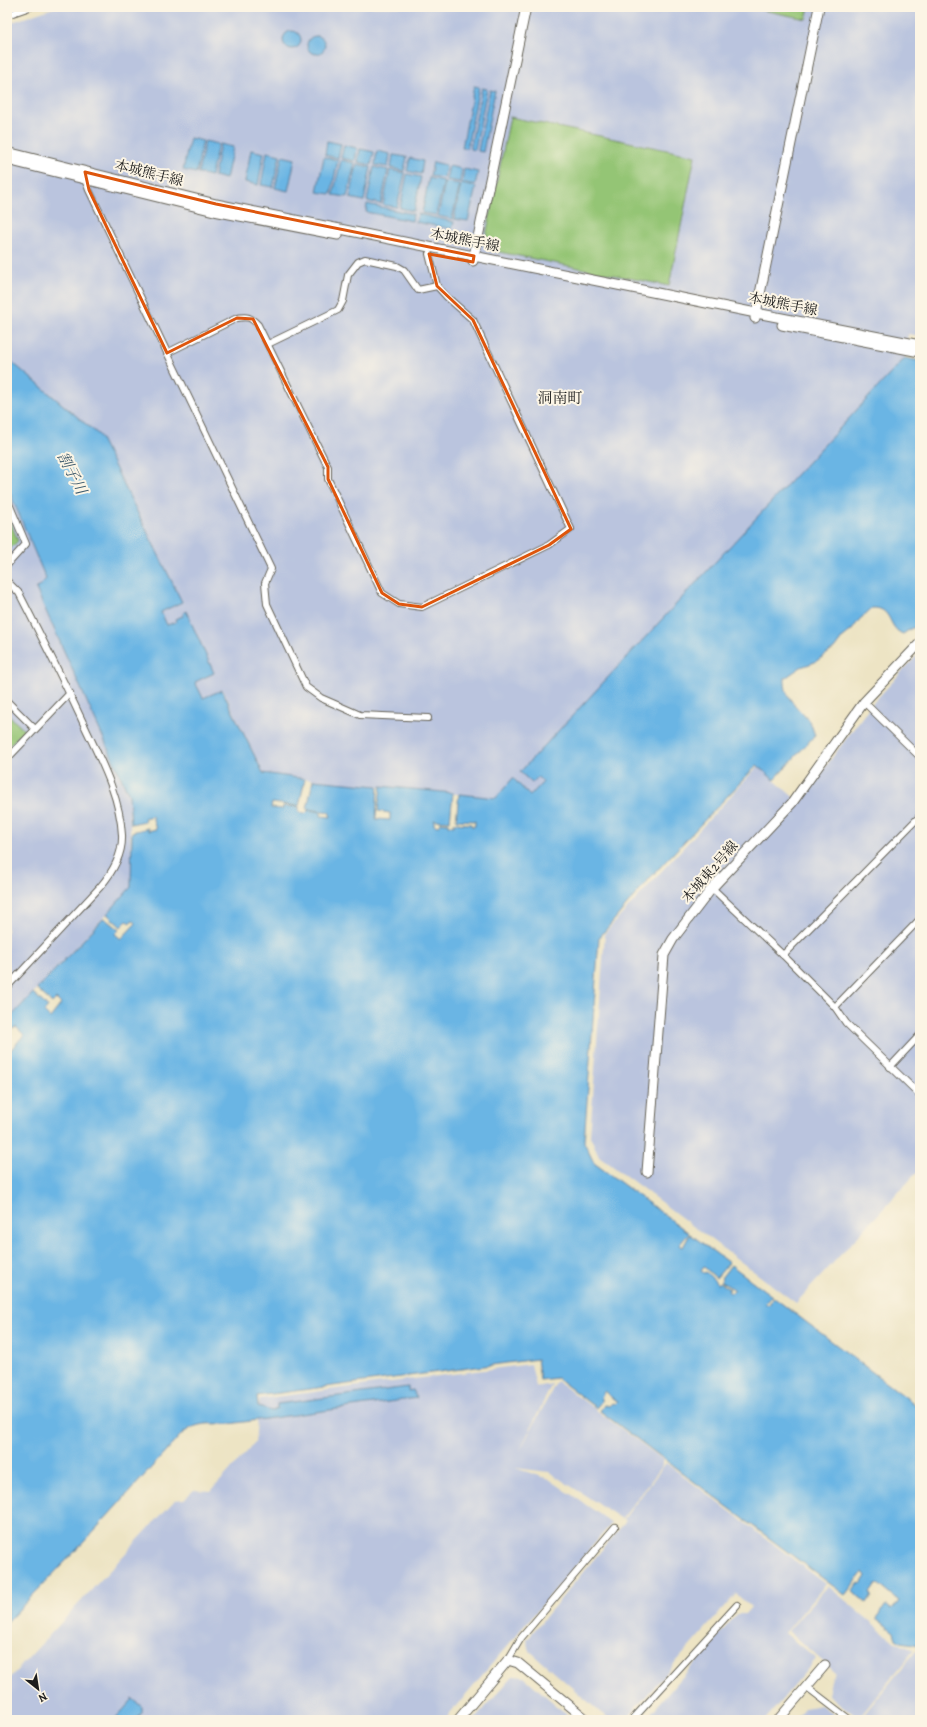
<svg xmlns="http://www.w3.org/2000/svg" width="927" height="1727" viewBox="0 0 927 1727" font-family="Alegreya,'Noto Serif JP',serif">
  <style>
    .industrial { fill: #bac4de }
    .green { fill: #94c575; stroke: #587048 }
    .water { fill: #6bb5e4; stroke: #446880 }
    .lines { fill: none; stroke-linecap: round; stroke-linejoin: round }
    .street-casing { stroke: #656257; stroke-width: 8 }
    .secondary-casing { stroke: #656257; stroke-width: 11 }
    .street { stroke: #fff; stroke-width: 6 }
    .secondary { stroke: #fff; stroke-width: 9 }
    .marked { fill: none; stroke: #de560d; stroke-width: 3; stroke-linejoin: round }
    .labels { text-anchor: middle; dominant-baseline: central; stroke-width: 4; stroke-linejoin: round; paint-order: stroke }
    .street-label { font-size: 14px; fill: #1c1c1c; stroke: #fcf5e5 }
    .neighbourhood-label { font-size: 15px; fill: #1c1c1c; stroke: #fcf5e5 }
    .water-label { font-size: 15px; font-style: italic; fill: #3c596c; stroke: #fcf5e5 }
  </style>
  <rect width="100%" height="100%" fill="#fcf5e5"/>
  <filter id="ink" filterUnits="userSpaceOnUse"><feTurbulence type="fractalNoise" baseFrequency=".025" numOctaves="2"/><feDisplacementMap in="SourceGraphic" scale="8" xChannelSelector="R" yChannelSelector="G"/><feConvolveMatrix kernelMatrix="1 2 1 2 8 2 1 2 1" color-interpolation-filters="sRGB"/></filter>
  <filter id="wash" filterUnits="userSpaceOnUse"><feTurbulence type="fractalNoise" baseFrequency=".012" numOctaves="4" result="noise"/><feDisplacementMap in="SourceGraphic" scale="16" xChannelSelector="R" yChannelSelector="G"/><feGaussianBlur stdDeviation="0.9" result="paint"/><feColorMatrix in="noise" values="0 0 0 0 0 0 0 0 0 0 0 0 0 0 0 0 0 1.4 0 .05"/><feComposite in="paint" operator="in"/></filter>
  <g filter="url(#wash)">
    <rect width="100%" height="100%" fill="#ede4c4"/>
    <g class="industrial">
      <path d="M56,7h864v329l-12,-2 -3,24 -367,419 6,5 -14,14 -6,-6 -28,8 -183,-18 -50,-7 -40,-83 -20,9 -8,-17 19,-9 -31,-57 -7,6 -8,4 -7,-14 20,-10 -82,-167 -92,-77v-334z"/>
      <path d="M7,486l39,93 -10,10 93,206 3,92 -125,134z"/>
      <path d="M920,652v517l-124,134 -197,-147 -9,-20 15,-203 153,-167 41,36 73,-98z"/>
      <path d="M531,1364l5,23 16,-3 -33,68 38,-71 105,78 1,6 -41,54 -73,-47 -34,-4 34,11 63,44 -168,197h-437v-39l168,-181 9,-1 10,-9 17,1 44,-48 4,-44z"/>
      <path d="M666,1463l160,121 -41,49 31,26 -51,61h-120l92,-106h8l6,-7 -16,-14 1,1 -111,126h-16l-79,-69 -3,-12 99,-118 -2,-2z"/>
      <path d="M828,1586l67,56 19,8 -55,68 -31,-23 3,-15 5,-7 -48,-42z"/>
      <path d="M916,1651l4,2v67h-57l-2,-2z"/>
      <path d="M513,1676l11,1 49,43h-99z"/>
      <path d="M821,1705l20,15h-46l10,-12z"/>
    </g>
    <g class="green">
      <path d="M748,7h61l-3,12z"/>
      <path d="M510,117l185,39 -26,130 -180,-36 -5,-5z"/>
      <path d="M7,513l11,28 -11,11z"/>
      <path d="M7,714l17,16 -17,18z"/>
    </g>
    <g class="water">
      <circle cx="292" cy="40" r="9"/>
      <circle cx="316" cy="45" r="9"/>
      <path d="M474,86l5,1 -12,61h-5z"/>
      <path d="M482,88l5,1 -12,61 -5,-1z"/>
      <path d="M490,90l5,1 -12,61 -5,-1z"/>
      <path d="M190,138l13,3 -7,32 -13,-3z"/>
      <path d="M205,141l13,3 -7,32 -13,-3z"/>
      <path d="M327,141l14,3 -3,14 -13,-3z"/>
      <path d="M220,144l13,3 -7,32 -12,-3z"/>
      <path d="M344,145l13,3 -2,13 -14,-3z"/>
      <path d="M360,149l14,3 -3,13 -13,-3z"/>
      <path d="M251,150l13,3 -6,32 -13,-3z"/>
      <path d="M377,151l13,3 -2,13 -13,-2z"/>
      <path d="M267,152l13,3 -7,32 -12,-2z"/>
      <path d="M393,155l14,2 -3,14 -13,-3z"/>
      <path d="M282,156l13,3 -7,32 -13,-3z"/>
      <path d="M324,157l14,3 -7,34 -14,-2z"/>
      <path d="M410,158l13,3 -2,13 -14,-3z"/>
      <path d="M341,160l14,3 -8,34 -14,-2z"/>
      <path d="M433,162l13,3 -2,13 -14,-2z"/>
      <path d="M357,164l14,3 -7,34 -14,-3z"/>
      <path d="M449,166l13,3 -2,13 -14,-2z"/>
      <path d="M374,167l14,3 -7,34 -14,-3z"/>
      <path d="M464,169l14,3 -3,13 -13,-2z"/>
      <path d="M390,170l15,3 -8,34 -14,-2z"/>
      <path d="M407,174l14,3 -7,34 -14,-3z"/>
      <path d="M429,178l15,3 -8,34 -14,-2z"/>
      <path d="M445,182l15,2 -8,35 -14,-3z"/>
      <path d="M461,184l15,3 -8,34 -14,-2z"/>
      <path d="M367,204l46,10 -1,7 -46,-9z"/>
      <path d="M418,214l36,8 -2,7 -36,-7z"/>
      <path d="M7,358l92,77 83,167 -21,10 6,13 9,-3 -1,-3 8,-3v-3l3,-2 28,62 -19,9 8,16 19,-8 41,83 42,6 -6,27 -27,-3 -1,5 12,1v-3l16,1v5l6,2 4,-4 12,2v4l10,1 -2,-5 -22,-3 6,-29 65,6 -2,33 14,1v-7l-12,-2 3,-25 72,7 -3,28 -16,-1v5l5,1 1,-4 8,1v2l6,1v-3l17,1v2h4v-5l-19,-1 3,-26 37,4 17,-20 17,18 13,-14 -5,-5 -6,6 -12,-11 385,-414 15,3v266l-8,1 -9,6c-16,-6 -10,-27 -31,-26l-13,12 -7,10 -9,7 -9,12 -19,13 -14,5 -16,11c-1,21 11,27 24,43 3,4 4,10 6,14l-41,45 -17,-15 -110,116 -48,57 -15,204 10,21 95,70 -10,12 4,2 7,-13 39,29 -13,15 -12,-11 -3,4 3,2 2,-1 12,12 2,-2 9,7 -1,2 3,2 3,-3 -13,-9 1,-2 -1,-1 10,-13 41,31 -7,7 4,2 4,-8 147,111v237l-19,-3 -5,-3 -2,-7 -18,-14 10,-13 6,5 7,-9 -22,-18 -7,10 2,2 -5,8 -15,-12 6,-8 3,1 5,-8 -3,-4 -18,23 -245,-184 4,-6 5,1 3,-3 3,1 2,-2 -13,-11 -2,2 1,2 -2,3v4l-5,6 -39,-30 -17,2 -3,-21 -280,37 1,11 14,4 5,-2v-5l131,-17v4l5,-1 4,8 -188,26c-21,0 -33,-3 -49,12l-97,107 -76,79v-568l17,-19 -8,-8 -3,2 -6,-6v-2l26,-28 15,14 -4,5 6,6 11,-14 -5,-5 -4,4 -15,-14 67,-71 15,12 -4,4 6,5 15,-16 -3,-3 -4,3 -2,-2 -6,6 -14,-13 24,-27 1,-55 16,-4v3l8,-2 -4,-13 -8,2 1,3 -14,3 -2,-29 -93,-206 10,-10 -39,-93z"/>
      <path d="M133,1699l9,8v6l-7,7h-21z"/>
    </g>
  </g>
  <g filter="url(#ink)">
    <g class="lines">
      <defs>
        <g id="street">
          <path d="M7,15l23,-8"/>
          <path d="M84,177l5,13 182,379 -6,14 2,21 39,83 15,11 39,17 68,3"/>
          <path d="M268,344l70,-34 5,-9 5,-26 10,-13 7,-3 32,7 7,4 14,20 19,-4"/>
          <path d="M167,353l70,-35c10,-2 14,-1 21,7l70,142v12l54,114 17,11 23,3 127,-62 22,-16 -98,-209 -26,-23 -10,-11 -8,-32"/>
          <path d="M7,499l19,45 -19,21"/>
          <path d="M7,581l12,12c23,45 46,90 67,136 16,34 34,68 36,106 1,20 -10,38 -22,52l-93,100"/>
          <path d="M7,701l28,28"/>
          <path d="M864,702l56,55"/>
          <path d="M7,759l63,-66"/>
          <path d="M712,888l71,67 52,52 11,16 74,72"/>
          <path d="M783,955l137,-139"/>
          <path d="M835,1007l85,-88"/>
          <path d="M890,1067l30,-32"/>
          <path d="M508,1660l13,-22 94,-111"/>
          <path d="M807,1687l43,33"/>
          <path d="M632,1720l105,-115"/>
        </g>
        <g id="secondary">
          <path d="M7,152l209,52 540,109 164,32"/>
          <path d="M7,160l207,51 124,24"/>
          <path d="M473,261l53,-254"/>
          <path d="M755,318l64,-311"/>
          <path d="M782,325l138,27"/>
          <path d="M647,1172l17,-217 9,-16 39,-51 80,-85 72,-101 56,-59"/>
          <path d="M458,1720l50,-60 10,3 69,57"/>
          <path d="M778,1720l47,-55"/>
        </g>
      </defs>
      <use href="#street" class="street-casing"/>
      <use href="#secondary" class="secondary-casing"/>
      <use href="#street" class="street"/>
      <use href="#secondary" class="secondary"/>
    </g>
  </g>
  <path class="marked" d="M85,172l131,32 258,52 -1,6 -44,-8 8,32 36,34 98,209 -22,16 -127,62 -23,-3 -17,-11 -54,-114v-12l-75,-148 -16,-1 -70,35 -78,-163z"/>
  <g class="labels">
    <g class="street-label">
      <text transform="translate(149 173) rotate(14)">本城熊手線</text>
      <text transform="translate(465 240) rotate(11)">本城熊手線</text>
      <text transform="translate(783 304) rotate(11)">本城熊手線</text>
      <text transform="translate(710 872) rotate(-49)">本城東2号線</text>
    </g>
    <g class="neighbourhood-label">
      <text x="560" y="398">洞南町</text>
    </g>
    <g class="water-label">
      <text transform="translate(72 473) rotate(63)">割子川</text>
    </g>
  </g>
  <rect width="927" height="1727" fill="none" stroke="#fcf5e5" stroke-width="24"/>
  <g transform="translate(38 1689) rotate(150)" stroke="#fcf5e5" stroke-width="3" paint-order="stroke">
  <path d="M0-3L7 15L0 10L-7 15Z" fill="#1c1c1c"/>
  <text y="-6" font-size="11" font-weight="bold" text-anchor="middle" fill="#1c1c1c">N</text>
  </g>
</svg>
